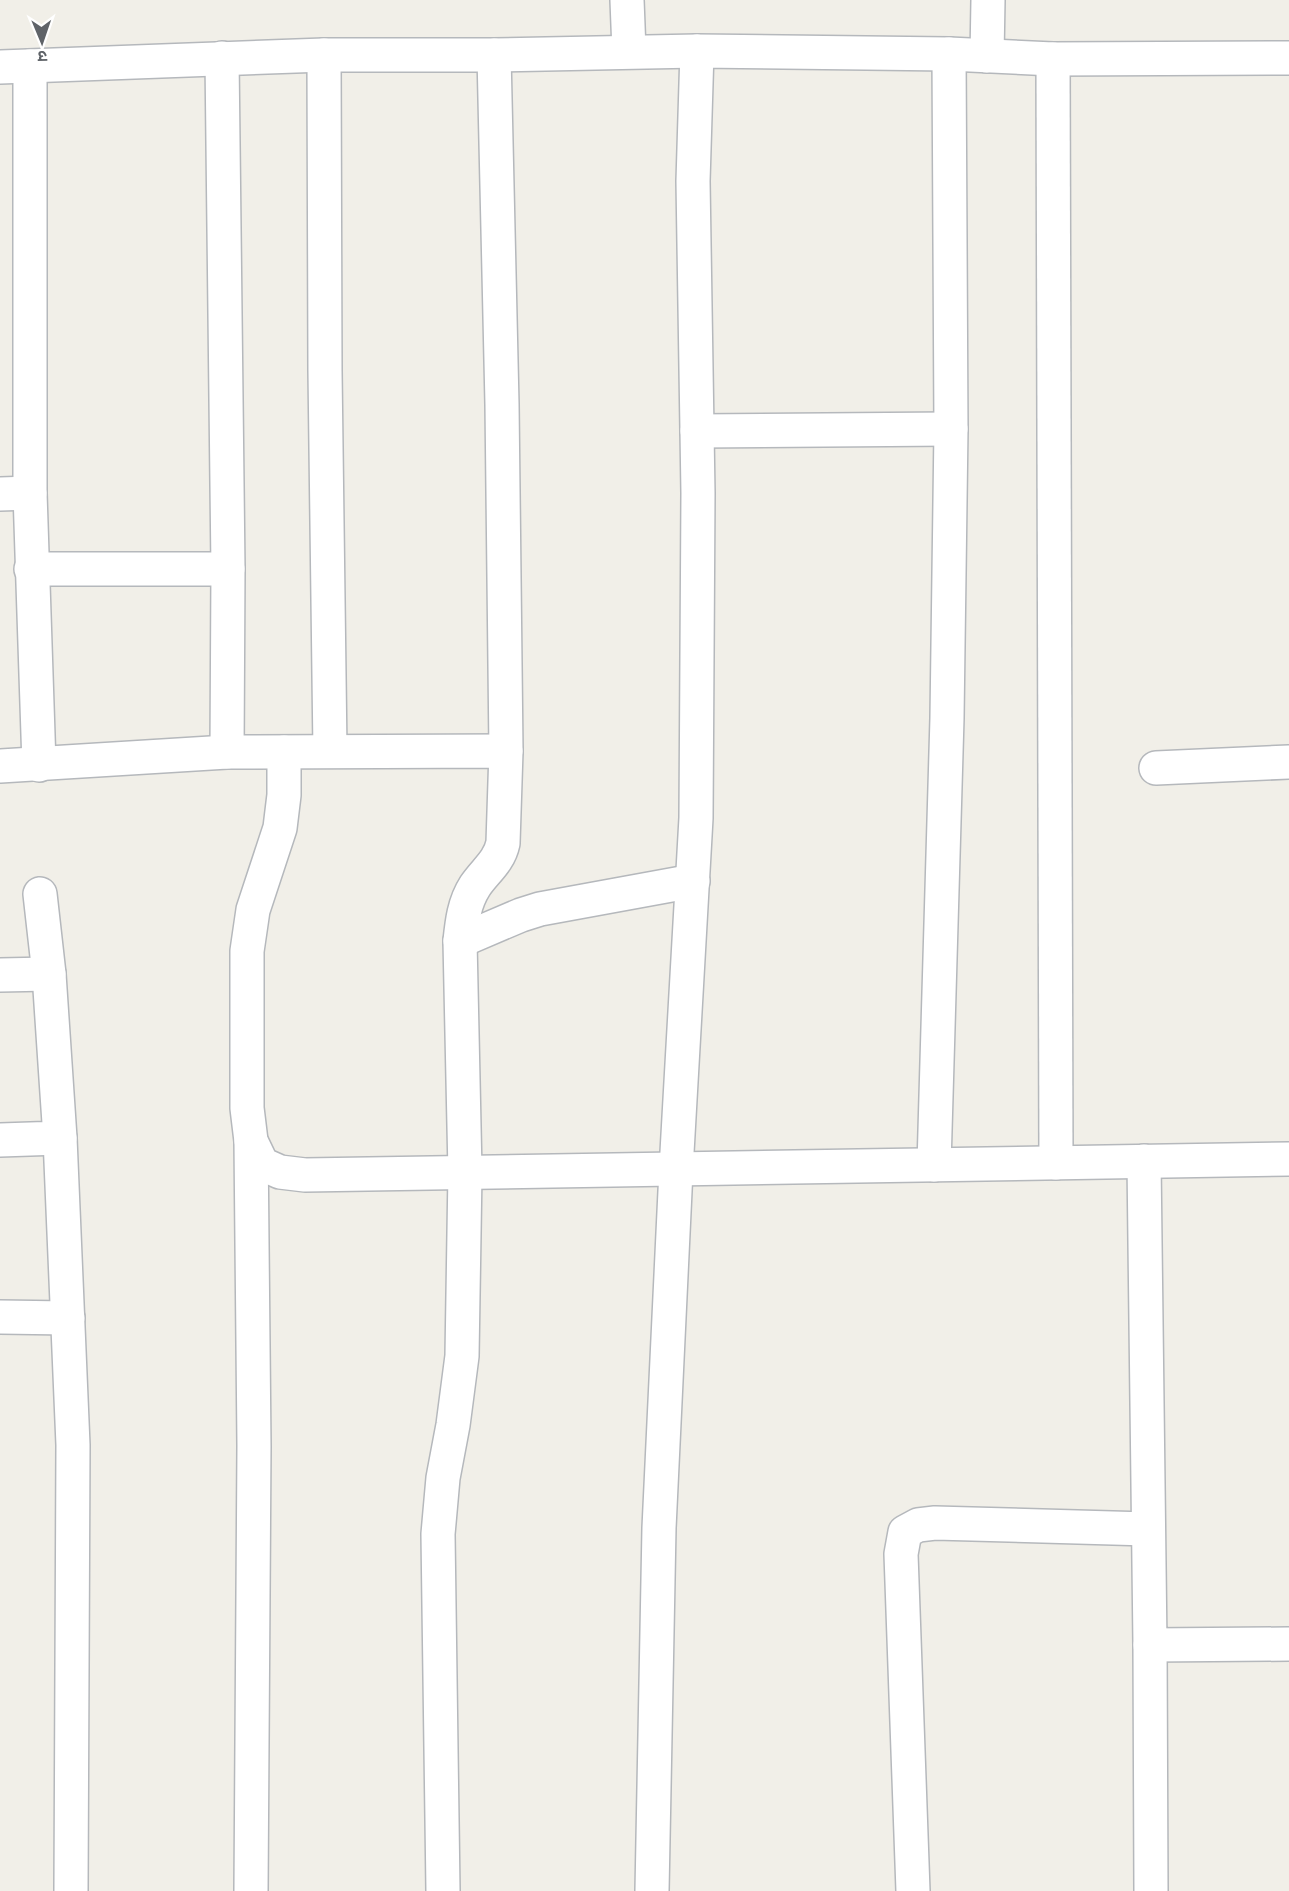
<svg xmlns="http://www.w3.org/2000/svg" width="1289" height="1891" viewBox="0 0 1289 1891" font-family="'Exo 2','Noto Sans Devanagari',sans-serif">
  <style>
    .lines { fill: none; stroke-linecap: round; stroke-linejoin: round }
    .street-casing { stroke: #b5b8bc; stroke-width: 36 }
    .street { stroke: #fff; stroke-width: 33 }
  </style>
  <rect width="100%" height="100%" fill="#f1efe8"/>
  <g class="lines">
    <defs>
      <g id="street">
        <path d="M627,0l2,51"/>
        <path d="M324,55l1,316 5,380"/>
        <path d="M494,55l203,-4 252,3 104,5 236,-1"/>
        <path d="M987,56l1,-56"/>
        <path d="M222,58l6,511 -1,183"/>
        <path d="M1053,59l3,1104"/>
        <path d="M30,66v427l9,272"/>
        <path d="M0,67l324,-12h170l8,349 4,347"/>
        <path d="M697,431l254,-2"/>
        <path d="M0,494l30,-1"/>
        <path d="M31,569h197"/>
        <path d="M284,752v43l-4,33 -27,82 -6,41v157l4,33 11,23 18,8 25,3 984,-16"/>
        <path d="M0,766l227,-14 279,-1 -3,92c-4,19 -18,28 -28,43 -11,17 -13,36 -15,55l5,231 -3,184 -9,69 -10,53 -5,56 5,357"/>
        <path d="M1156,768l133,-6"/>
        <path d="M460,941l61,-26 19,-6 153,-28"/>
        <path d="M0,975l49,-1"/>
        <path d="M60,1138l13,307 -2,446"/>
        <path d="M0,1140l60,-2 -11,-164 -9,-80"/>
        <path d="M1144,1161l6,484 139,-1"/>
        <path d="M934,1165l13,-447 4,-289 -2,-375"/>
        <path d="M0,1317l68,1"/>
        <path d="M1150,1645l1,246"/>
        <path d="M251,1891l3,-445 -3,-305"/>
        <path d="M652,1891l7,-363 17,-358 20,-352 2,-325 -5,-312 4,-130"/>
        <path d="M913,1891l-12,-337 4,-22 13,-7 17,-2 213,6"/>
      </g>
    </defs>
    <use href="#street" class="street-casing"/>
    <use href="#street" class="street"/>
  </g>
  <g transform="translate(42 42) rotate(178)" stroke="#ffffff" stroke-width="4.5" paint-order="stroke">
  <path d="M0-4.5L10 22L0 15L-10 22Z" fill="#5f6368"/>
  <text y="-9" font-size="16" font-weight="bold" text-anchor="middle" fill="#5f6368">उ</text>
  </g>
</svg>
